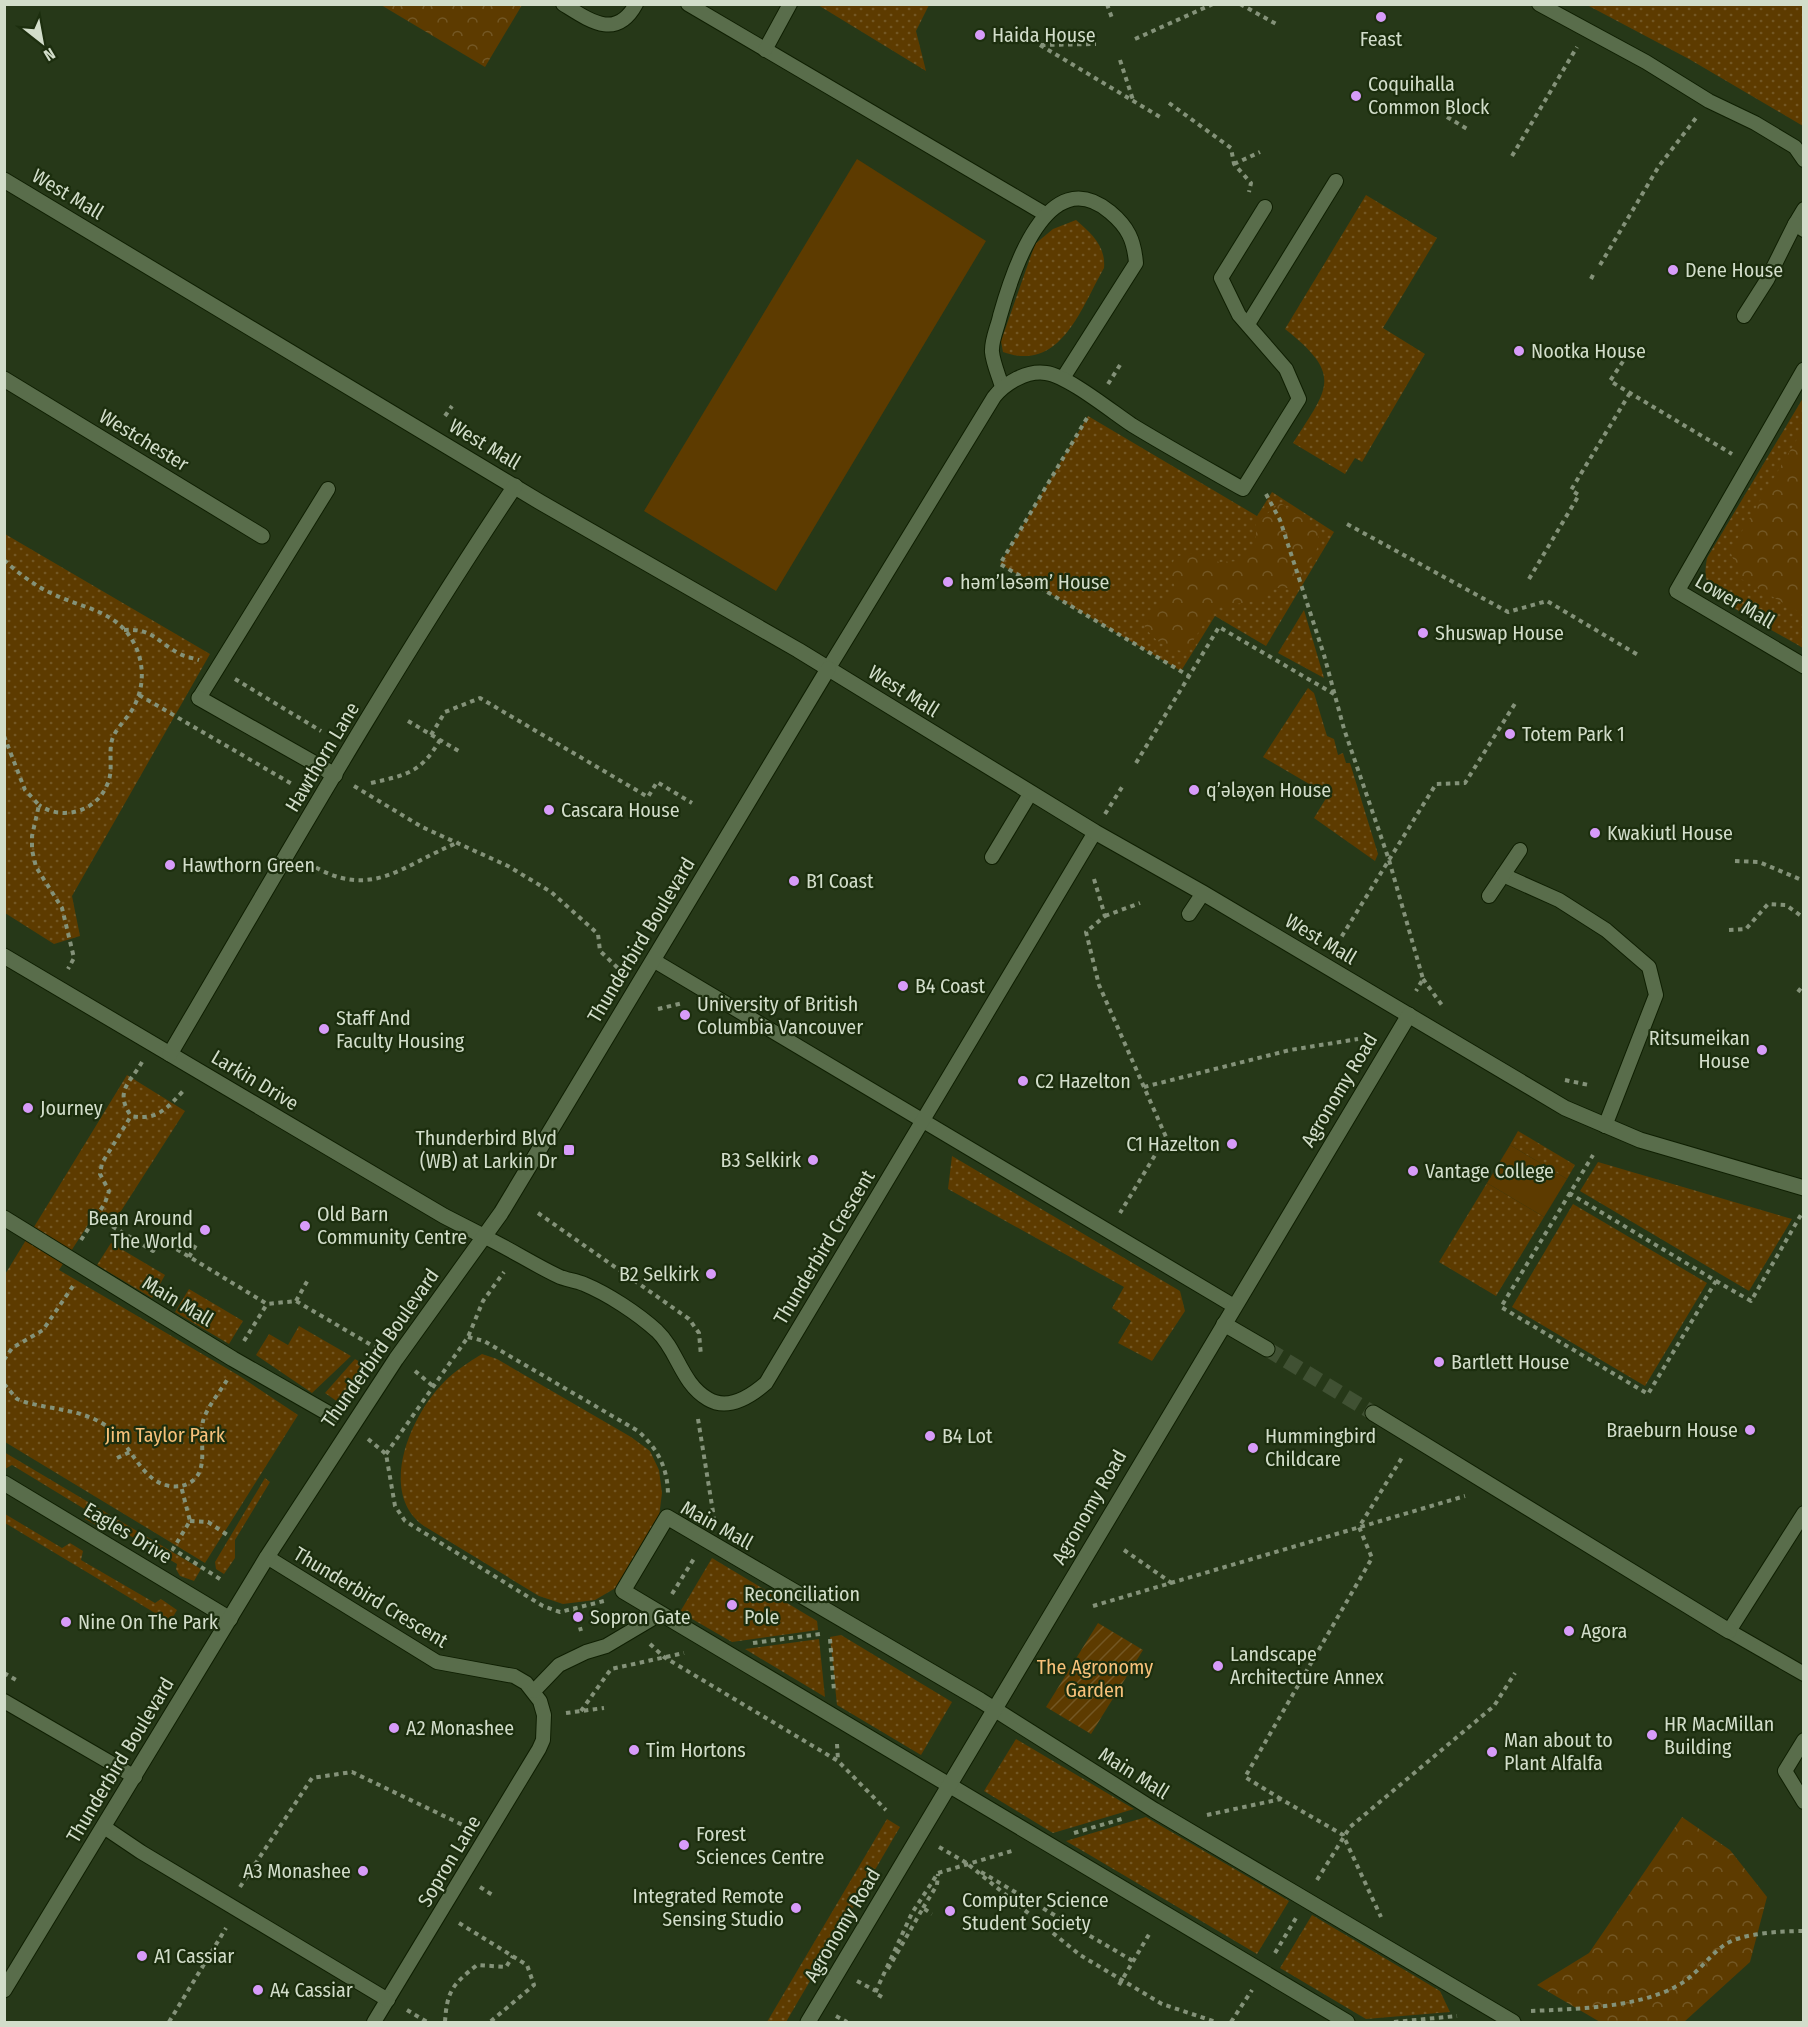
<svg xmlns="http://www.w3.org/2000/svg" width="1808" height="2027" viewBox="0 0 1808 2027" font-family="'Fira Sans Condensed',sans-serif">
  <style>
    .grass { fill: url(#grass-dots) }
    .forest { fill: url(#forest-crowns) }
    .garden { fill: url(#garden-furrows) }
    .pitch { fill: #5d3b00 }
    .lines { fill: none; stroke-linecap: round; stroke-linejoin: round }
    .pedestrian-tunnel { stroke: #405133; stroke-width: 15; stroke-dasharray: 15 8; stroke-linecap: butt }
    .service-casing { stroke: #0f1f02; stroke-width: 16 }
    .pedestrian-casing { stroke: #0f1f02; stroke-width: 17 }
    .minor-casing { stroke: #0f1f02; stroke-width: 17 }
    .path { stroke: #849279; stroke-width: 4; stroke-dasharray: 4.5 4.5; stroke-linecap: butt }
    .service { stroke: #596d4b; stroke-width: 14 }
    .pedestrian { stroke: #596d4b; stroke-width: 15 }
    .minor { stroke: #596d4b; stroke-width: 15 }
    .poi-dot { fill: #d79bf9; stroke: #1c2e0e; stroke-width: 2 }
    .labels { text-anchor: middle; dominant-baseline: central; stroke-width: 4.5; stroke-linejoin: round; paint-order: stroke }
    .poi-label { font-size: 20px; fill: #d2ddca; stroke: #1c2e0e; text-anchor: start }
    .street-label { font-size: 20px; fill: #d2ddca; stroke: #1c2e0e }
    .park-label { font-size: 20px; fill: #f7c17a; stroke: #1c2e0e }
  </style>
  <defs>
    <pattern id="grass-dots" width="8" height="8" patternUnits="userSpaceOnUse" patternTransform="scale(1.5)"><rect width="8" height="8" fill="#5d3b00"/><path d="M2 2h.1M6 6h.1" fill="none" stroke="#735724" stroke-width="1.8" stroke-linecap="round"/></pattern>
    <pattern id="forest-crowns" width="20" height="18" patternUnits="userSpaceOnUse" patternTransform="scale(1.5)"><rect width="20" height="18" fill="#5d3b00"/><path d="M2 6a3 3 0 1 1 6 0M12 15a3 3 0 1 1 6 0" fill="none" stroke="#735724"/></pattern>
    <pattern id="garden-furrows" width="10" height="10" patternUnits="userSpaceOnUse" patternTransform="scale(1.5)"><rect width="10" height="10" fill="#5d3b00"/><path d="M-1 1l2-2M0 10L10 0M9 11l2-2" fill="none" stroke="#735724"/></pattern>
  </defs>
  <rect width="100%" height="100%" fill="#263818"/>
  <g class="grass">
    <path d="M818,5h111l-13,26 10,40z"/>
    <path d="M1587,5h216v121l-114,-67z"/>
    <path d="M1366,195l71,43 -54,90 42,26 -63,108 -7,-4 -10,16 -52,-31c36,-56 50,-68 -8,-114z"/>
    <path d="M1076,220c15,13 30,26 28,48 -23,40 -43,105 -101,84l-2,-11 34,-97 18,-15z"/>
    <path d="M1803,398v250c-18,-11 -82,-44 -92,-58 -7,-10 -6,-21 -4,-32z"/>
    <path d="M1088,416l169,100 15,-24 62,40 -68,114 -51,-30 -34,55 -181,-107z"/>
    <path d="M5,534l205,120 -138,242 8,40 -26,8 -49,-31z"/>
    <path d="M1304,610l20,68 -46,-25z"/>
    <path d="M1308,688l6,5 13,43 7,3 4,16 5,-2 3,10h4l28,91 -3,7 -61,-43 14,-23 -65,-38z"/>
    <path d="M127,1075l58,36 -71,111 -18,-10 -37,58 179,105 60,40 -93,148 -200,-121 -1,-166z"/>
    <path d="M1518,1131l57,34 -8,14 -57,-34z"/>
    <path d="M952,1156l228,135 5,20 -33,50 -34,-18 13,-22 -19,-13 12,-21 -176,-98z"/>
    <path d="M1598,1162l194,57 -43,72 -169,-100z"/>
    <path d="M1487,1183l57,34 -48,79 -57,-34z"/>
    <path d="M1573,1204l134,79 -62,103 -133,-79z"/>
    <path d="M111,1243l54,32 -13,23 -55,-33z"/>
    <path d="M189,1289l54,32 -14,23 -54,-32z"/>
    <path d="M299,1326l52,30 -39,37 -56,-38 13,-21 19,11z"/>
    <path d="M482,1354l15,5 134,78 19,14 9,19 3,23 -3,24 -40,69 -24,14 -32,4 -24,-8 -115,-70c-48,-34 -12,-113 21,-145 11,-11 24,-19 37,-27z"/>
    <path d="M355,1359l10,6 -27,37 -13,-9z"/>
    <path d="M4,1452l197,117 -7,12 -14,-5 -4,-7 1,-5 -73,-44 -8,5 -11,-6 1,-9 -74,-45 -7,4z"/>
    <path d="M265,1478l5,4 -35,58v18l-11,16 -8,-5 -1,-7z"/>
    <path d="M5,1514l57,34 8,-5 13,8 -2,9 74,43 6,-4 16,11 -7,12 -165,-99z"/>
    <path d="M712,1558l105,63 1,9 -86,12 -52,-30z"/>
    <path d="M841,1635l111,67 -31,53 -84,-50 -7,-68z"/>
    <path d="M819,1639l6,58 -80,-48z"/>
    <path d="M1016,1739l118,70 -81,24 -69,-42z"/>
    <path d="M1146,1817l143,84 -32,53 -191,-113z"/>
    <path d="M887,1819l13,8 -114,195h-19z"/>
    <path d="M1312,1915l128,76 10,21 -84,7 -86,-51z"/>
  </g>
  <g class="forest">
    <path d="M381,5h141l-37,62z"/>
    <path d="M1803,429l1,185h-1l-62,-35 -11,-28z"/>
    <path d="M1280,503l24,13 15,15 -2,18 -23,39h-20l-19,13 -32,5 -11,5 -26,41c-19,-4 -32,-10 -42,-27l15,-22 16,-15 -5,-18 5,-13 18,-4 26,9 23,-1 14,-20v-18z"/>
    <path d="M1682,1817l48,33 37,47 -17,65 -66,60h-84l-63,-37 52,-32z"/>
  </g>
  <path class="garden" d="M1098,1623l45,27 -52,84 -45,-27z"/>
  <g class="pitch">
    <path d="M857,159l129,82 -210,350 -132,-80z"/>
    <path d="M1510,1145l57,34 -23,38 -57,-34z"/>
  </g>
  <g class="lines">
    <path class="pedestrian-tunnel" d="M1267,1349l106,64"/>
    <defs>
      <g id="service">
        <path d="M563,4c26,16 53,37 73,0"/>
        <path d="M688,4l357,210"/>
        <path d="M1539,4l107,58 63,39 46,22 40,24 9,13"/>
        <path d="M765,50l25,-46"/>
        <path d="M1804,209l-9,15 9,6"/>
        <path d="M1744,316l23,-36 28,-56"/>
        <path d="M1248,324l88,-143"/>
        <path d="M1002,387c-3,-11 -9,-24 -10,-35 -1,-11 6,-26 8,-36 12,-43 47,-156 110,-104 18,15 24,28 26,51l-73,115"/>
        <path d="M828,669l166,-272c11,-14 33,-27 52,-24 22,3 65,38 86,52 36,22 74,43 111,64l56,-90 -13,-30 -47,-54 -18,-37 44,-71"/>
        <path d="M199,698l129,-209"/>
        <path d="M992,857l38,-63"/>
        <path d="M1503,875l56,25 47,30 43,37 7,28 -51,131"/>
        <path d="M1489,896l31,-46"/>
        <path d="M1189,914l14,-21"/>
        <path d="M653,960l581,346"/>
        <path d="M485,1237c25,12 48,27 73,39 8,4 17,4 26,8 24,10 53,29 73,47 21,20 24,52 51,68 20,12 43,-3 58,-16l329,-551"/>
        <path d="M1804,1513l-75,118 75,43"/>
        <path d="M267,1557l170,105 77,14 12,7 14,18 4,14 -1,25 -4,9 -165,273"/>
        <path d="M534,1691l25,-26 27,-13 20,-6 54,-32"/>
        <path d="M4,1701l131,76"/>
        <path d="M1804,1740l-19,31 19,31"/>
        <path d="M104,1827l37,25 247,148"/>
      </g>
      <g id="pedestrian">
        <path d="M4,1218l229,141 100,57"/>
        <path d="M1224,1324l43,25"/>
        <path d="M1373,1413l356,218"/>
        <path d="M1347,2022l-724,-431 44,-74 313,183 174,110 359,212"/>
      </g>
      <g id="minor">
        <path d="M4,180l536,322 258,148 297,182 108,61 362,215 75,32 164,48"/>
        <path d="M1804,370l-127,221 127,75"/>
        <path d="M4,379l258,157"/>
        <path d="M199,698l136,77"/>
        <path d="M4,956l440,260 41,21"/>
        <path d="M170,1054c112,-191 222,-384 345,-568"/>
        <path d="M4,1483l226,136"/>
        <path d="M4,1990l263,-433 129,-198 105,-146 327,-544"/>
        <path d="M808,2022l601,-1007"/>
      </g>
    </defs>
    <use href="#service" class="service-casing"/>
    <use href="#pedestrian" class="pedestrian-casing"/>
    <use href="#minor" class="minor-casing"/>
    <g class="path">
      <path d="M1107,4l6,17"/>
      <path d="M1240,4l38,21"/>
      <path d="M1135,39l78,-35"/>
      <path d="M1040,45l120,72"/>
      <path d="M1041,45l55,-1"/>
      <path d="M1120,60l13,40"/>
      <path d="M1169,103l62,45 3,16 17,19 -2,9"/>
      <path d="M1447,117l22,13"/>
      <path d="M1512,156l65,-109"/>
      <path d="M1234,164l26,-12"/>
      <path d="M1600,265l59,-99 37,-48"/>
      <path d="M1591,279l4,-8"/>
      <path d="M1628,354l-18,27 122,73"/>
      <path d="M1108,384l12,-19"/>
      <path d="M445,416l7,-10"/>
      <path d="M1087,418l-87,146 189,112"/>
      <path d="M1266,494l14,26 44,135 20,74 45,131 34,119 -7,12"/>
      <path d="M1347,524l161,88 39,-11 91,54"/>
      <path d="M4,560c14,13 31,26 49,34 31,15 64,16 82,51 10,21 9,45 -3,65 -7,11 -16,18 -20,30 -4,15 2,31 -5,45 -11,27 -45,36 -68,20"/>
      <path d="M1529,579l50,-84 -8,-5 59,-97"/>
      <path d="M124,630c29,-2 33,12 56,24 6,3 13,4 19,6"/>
      <path d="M235,679l86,52"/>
      <path d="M139,695l153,89"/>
      <path d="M408,721l54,32"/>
      <path d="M431,735l14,-23 35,-14 168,99 9,-15 35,21"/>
      <path d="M4,736l21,54 14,15 -7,31v14l4,17 26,41 12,50 -6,11"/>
      <path d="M1136,763l83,-136 115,67"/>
      <path d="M371,783c35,-8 50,-10 69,-43"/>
      <path d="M354,786l68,41 86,39 43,26 47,42 2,17 21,20"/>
      <path d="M1105,814l19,-30"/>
      <path d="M1735,861l24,1 45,19"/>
      <path d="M308,863c63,39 92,3 151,-21"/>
      <path d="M1094,879l11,37 -19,16 13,53 67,152 -46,76"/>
      <path d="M1105,916l35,-13"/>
      <path d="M1729,930l17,-1 22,-25 18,1 18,13"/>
      <path d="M1337,944l99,-160 29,-1 51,-81"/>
      <path d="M1423,979l21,29"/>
      <path d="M1798,992l6,-8"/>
      <path d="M658,1009l25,-6"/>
      <path d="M142,1062c-12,21 -28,29 -11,54 27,5 36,-8 54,-27"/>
      <path d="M1565,1080l24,5"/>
      <path d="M1144,1087l146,-37 68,-11"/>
      <path d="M1569,1193l147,88 -68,113 -147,-87 92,-152"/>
      <path d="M538,1213l151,106 10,14 2,23"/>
      <path d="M97,1217l56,34 7,-12 107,65 29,-3 82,48"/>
      <path d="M81,1240l24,-37 4,-12 -9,-17 2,-11 29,-47"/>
      <path d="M189,1257l8,-14"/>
      <path d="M1716,1281l35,20 51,-88"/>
      <path d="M296,1301l13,-23"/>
      <path d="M468,1337l16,4 154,90c20,18 30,37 30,65"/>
      <path d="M244,1341l23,-37"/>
      <path d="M4,1360l8,-12 31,-18 30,-44"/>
      <path d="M415,1371l19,16"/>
      <path d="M4,1384l13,15 8,3c31,9 66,7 91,32 19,19 31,57 65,52"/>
      <path d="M698,1419l16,99"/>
      <path d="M368,1439l18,15 9,52 10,15 138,85 17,6 44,-11"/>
      <path d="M386,1454l82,-117 15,-36 21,-29"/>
      <path d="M117,1458l13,-6"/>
      <path d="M190,1521l18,1 21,14"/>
      <path d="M1124,1550l49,34"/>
      <path d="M220,1579l-47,-30 17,-28 -9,-35c32,-7 17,-43 22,-65 4,-14 17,-29 24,-41"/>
      <path d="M672,1594l23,-37"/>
      <path d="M1093,1606l372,-110"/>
      <path d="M575,1610l6,21"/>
      <path d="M830,1639l4,52"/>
      <path d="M753,1643l67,-9"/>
      <path d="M650,1644l14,13 174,104 48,49"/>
      <path d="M4,1673l14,8"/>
      <path d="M581,1711l30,-42 73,-16"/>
      <path d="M566,1713l38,-5"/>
      <path d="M837,1744l1,16"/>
      <path d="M1281,1799l-36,-22 127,-219 -13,-31 44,-71"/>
      <path d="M1207,1815l74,-16 62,36 38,82"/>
      <path d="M1074,1833l51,-15"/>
      <path d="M939,1847l31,18"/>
      <path d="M969,1865l111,90 82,49 54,18"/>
      <path d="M981,1872l152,89"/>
      <path d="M1317,1880l33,-53 144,-121 21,-33"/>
      <path d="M240,1887l72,-109 40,-6 115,55"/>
      <path d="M480,1887l14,9"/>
      <path d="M923,1908l14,-23 1,-11"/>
      <path d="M459,1923l68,42 7,20 -44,37"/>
      <path d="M1275,1953l21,-35"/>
      <path d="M888,1969l35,-61 9,6"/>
      <path d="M857,1981l19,10"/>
      <path d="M1119,1985l32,-54"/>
      <path d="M882,1997l-7,-4 37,-80 26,-40 77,-23"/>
      <path d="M407,2010l20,12"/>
      <path d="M1531,2011c43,-2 104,-3 144,-24 20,-10 31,-28 48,-41 16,-13 60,-15 81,-15"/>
      <path d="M836,2016l11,6"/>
      <path d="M169,2022l57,-94"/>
      <path d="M445,2022c2,-31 7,-37 32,-57l29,2 7,-11"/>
      <path d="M1231,2022l21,-32"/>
      <path d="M1394,2022l63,-6"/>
    </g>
    <use href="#service" class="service"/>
    <use href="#pedestrian" class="pedestrian"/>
    <use href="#minor" class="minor"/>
  </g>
  <g class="poi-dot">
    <circle cx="1381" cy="17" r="6"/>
    <circle cx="980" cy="35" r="6"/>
    <circle cx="1356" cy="96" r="6"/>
    <circle cx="1673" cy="270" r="6"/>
    <circle cx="1519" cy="351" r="6"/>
    <circle cx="948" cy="582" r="6"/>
    <circle cx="1423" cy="633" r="6"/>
    <circle cx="1510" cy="734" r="6"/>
    <circle cx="1194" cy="790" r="6"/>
    <circle cx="549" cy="810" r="6"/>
    <circle cx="1595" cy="833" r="6"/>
    <circle cx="170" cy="865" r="6"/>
    <circle cx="794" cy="881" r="6"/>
    <circle cx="903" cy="986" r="6"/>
    <circle cx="685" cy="1015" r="6"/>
    <circle cx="324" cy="1029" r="6"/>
    <circle cx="1762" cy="1050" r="6"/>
    <circle cx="1023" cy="1081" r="6"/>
    <circle cx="28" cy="1108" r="6"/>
    <circle cx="1232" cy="1144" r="6"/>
    <rect x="563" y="1144" width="12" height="12" rx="3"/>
    <circle cx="813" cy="1160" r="6"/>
    <circle cx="1413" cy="1171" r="6"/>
    <circle cx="305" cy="1226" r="6"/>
    <circle cx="205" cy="1230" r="6"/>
    <circle cx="711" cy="1274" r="6"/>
    <circle cx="1439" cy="1362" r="6"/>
    <circle cx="1750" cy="1430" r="6"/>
    <circle cx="930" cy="1436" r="6"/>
    <circle cx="1253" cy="1448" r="6"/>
    <circle cx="732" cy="1605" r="6"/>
    <circle cx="578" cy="1617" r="6"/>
    <circle cx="66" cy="1622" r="6"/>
    <circle cx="1569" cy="1631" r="6"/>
    <circle cx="1218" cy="1666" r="6"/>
    <circle cx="394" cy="1728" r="6"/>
    <circle cx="1652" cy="1735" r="6"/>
    <circle cx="634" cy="1750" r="6"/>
    <circle cx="1492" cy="1752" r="6"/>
    <circle cx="684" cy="1845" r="6"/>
    <circle cx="363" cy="1871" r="6"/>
    <circle cx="796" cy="1908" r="6"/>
    <circle cx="950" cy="1911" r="6"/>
    <circle cx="142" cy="1956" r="6"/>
    <circle cx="258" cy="1990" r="6"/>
  </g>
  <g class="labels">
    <g class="poi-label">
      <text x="992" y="35">Haida House</text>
      <text x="1381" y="39" text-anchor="middle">Feast</text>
      <text x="1368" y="84">Coquihalla<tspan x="1368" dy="23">Common Block</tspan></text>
      <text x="1685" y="270">Dene House</text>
      <text x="1531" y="351">Nootka House</text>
      <text x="960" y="582">həm’ləsəm’ House</text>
      <text x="1435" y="633">Shuswap House</text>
      <text x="1522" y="734">Totem Park 1</text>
      <text x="1206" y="790">q’ələχən House</text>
      <text x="561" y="810">Cascara House</text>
      <text x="1607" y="833">Kwakiutl House</text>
      <text x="182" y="865">Hawthorn Green</text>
      <text x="806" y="881">B1 Coast</text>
      <text x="915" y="986">B4 Coast</text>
      <text x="697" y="1004">University of British<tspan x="697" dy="23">Columbia Vancouver</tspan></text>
      <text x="336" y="1018">Staff And<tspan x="336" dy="23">Faculty Housing</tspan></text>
      <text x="1750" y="1038" text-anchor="end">Ritsumeikan<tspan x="1750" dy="23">House</tspan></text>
      <text x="1035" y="1081">C2 Hazelton</text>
      <text x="40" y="1108">Journey</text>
      <text x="557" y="1138" text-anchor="end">Thunderbird Blvd<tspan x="557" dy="23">(WB) at Larkin Dr</tspan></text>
      <text x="1220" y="1144" text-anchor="end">C1 Hazelton</text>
      <text x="801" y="1160" text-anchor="end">B3 Selkirk</text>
      <text x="1425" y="1171">Vantage College</text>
      <text x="317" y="1214">Old Barn<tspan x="317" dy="23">Community Centre</tspan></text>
      <text x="193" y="1218" text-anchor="end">Bean Around<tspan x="193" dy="23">The World</tspan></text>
      <text x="699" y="1274" text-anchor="end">B2 Selkirk</text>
      <text x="1451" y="1362">Bartlett House</text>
      <text x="1738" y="1430" text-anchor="end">Braeburn House</text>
      <text x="942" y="1436">B4 Lot</text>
      <text x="1265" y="1436">Hummingbird<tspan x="1265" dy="23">Childcare</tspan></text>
      <text x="744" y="1594">Reconciliation<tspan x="744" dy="23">Pole</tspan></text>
      <text x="590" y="1617">Sopron Gate</text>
      <text x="78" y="1622">Nine On The Park</text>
      <text x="1581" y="1631">Agora</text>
      <text x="1230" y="1654">Landscape<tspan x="1230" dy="23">Architecture Annex</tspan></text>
      <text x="1664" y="1724">HR MacMillan<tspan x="1664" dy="23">Building</tspan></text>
      <text x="406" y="1728">A2 Monashee</text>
      <text x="1504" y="1740">Man about to<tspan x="1504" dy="23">Plant Alfalfa</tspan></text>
      <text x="646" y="1750">Tim Hortons</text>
      <text x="696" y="1834">Forest<tspan x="696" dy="23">Sciences Centre</tspan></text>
      <text x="351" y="1871" text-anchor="end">A3 Monashee</text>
      <text x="784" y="1896" text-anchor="end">Integrated Remote<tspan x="784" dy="23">Sensing Studio</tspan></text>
      <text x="962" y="1900">Computer Science<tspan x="962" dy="23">Student Society</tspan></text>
      <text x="154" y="1956">A1 Cassiar</text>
      <text x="270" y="1990">A4 Cassiar</text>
    </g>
    <g class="street-label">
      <text transform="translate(68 194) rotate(31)">West Mall</text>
      <text transform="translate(144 440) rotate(31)">Westchester</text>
      <text transform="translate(485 444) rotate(31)">West Mall</text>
      <text transform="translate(1735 601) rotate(30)">Lower Mall</text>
      <text transform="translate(904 691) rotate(32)">West Mall</text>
      <text transform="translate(322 757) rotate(-59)">Hawthorn Lane</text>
      <text transform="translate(1321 939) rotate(31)">West Mall</text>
      <text transform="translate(641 940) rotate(-59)">Thunderbird Boulevard</text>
      <text transform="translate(255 1080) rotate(31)">Larkin Drive</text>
      <text transform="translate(1339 1090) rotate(-59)">Agronomy Road</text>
      <text transform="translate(824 1247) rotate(-59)">Thunderbird Crescent</text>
      <text transform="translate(178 1301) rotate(31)">Main Mall</text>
      <text transform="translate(380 1348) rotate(-55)">Thunderbird Boulevard</text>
      <text transform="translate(1089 1507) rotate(-60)">Agronomy Road</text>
      <text transform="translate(717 1525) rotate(29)">Main Mall</text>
      <text transform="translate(128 1533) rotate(31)">Eagles Drive</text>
      <text transform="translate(371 1597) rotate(31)">Thunderbird Crescent</text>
      <text transform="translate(120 1760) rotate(-59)">Thunderbird Boulevard</text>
      <text transform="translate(1134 1773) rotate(32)">Main Mall</text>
      <text transform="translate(449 1861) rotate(-59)">Sopron Lane</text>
      <text transform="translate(842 1925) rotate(-59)">Agronomy Road</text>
    </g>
    <g class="park-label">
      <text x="165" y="1435">Jim Taylor Park</text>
      <text x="1095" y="1667">The Agronomy<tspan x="1095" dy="23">Garden</tspan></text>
    </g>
  </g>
  <rect width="1808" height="2027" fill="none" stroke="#d2ddca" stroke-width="12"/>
  <g transform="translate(42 42) rotate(149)" stroke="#1c2e0e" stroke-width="4.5" paint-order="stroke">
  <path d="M0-4.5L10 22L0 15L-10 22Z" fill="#d2ddca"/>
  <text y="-9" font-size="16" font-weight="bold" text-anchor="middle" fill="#d2ddca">N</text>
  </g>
</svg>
